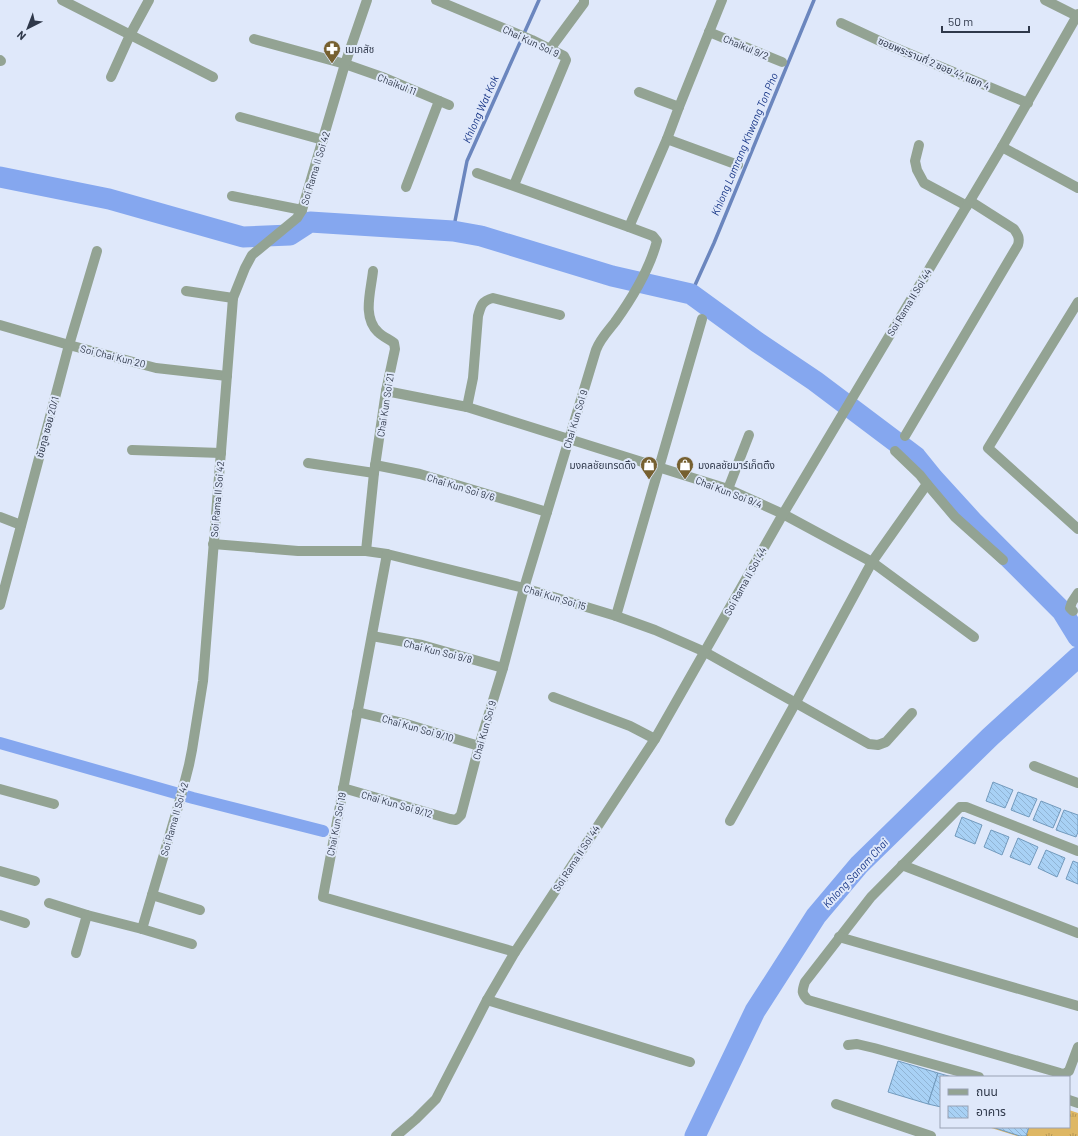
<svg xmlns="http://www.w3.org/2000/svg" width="1078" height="1136" viewBox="0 0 1078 1136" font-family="Barlow,'Noto Sans Thai',sans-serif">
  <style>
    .grass { fill: url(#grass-tufts) }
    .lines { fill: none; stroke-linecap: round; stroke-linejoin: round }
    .stream { stroke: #6b86be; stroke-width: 3.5 }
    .canal { stroke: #85a7ef; stroke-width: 12 }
    .river { stroke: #85a7ef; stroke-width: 21 }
    .building { fill: url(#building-back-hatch); stroke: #729abd }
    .street { stroke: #93a393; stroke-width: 10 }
    .labels { text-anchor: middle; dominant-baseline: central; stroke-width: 4; stroke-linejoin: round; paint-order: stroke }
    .street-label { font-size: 10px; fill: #2f384a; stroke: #dfe8fa }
    .poi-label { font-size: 10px; fill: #2f384a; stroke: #dfe8fa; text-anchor: start }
    .water-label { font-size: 11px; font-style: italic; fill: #173586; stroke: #dfe8fa }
  </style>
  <defs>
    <pattern id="grass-tufts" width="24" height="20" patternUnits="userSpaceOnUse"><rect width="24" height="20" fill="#deb764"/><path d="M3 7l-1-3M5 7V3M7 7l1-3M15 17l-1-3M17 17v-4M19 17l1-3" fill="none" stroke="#b49654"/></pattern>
    <pattern id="building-back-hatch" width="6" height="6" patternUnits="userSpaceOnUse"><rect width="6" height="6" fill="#a8d1f5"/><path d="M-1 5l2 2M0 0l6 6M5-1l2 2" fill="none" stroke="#91b4d4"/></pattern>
  </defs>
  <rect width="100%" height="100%" fill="#dfe8fa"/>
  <path class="grass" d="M1069,1110l9,3v23h-61l-29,-9h81z"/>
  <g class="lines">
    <g class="stream">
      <path d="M453,231l14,-70 72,-161"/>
      <path d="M691,294l23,-51 100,-243"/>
    </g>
    <path class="canal" d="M0,743l193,55 130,33"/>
    <g class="river">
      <path d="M0,177l109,22 134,38 47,-2 20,-13 143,9 28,5 131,40 79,18 66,48 58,39 101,76 17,21 41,45 88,88 16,26"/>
      <path d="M695,1136l60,-125 61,-95 43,-51 131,-128 88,-80"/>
    </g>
  </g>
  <g class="building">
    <path d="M993,782l20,8 -8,18 -19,-7z"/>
    <path d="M1018,792l19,7 -8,18 -18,-7z"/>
    <path d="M1041,801l20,8 -8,19 -20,-8z"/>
    <path d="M1064,810l14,5v17l-2,5 -20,-7z"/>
    <path d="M962,817l20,8 -7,19 -20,-8z"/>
    <path d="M991,830l18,7 -7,18 -18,-8z"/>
    <path d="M1018,838l20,9 -8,18 -20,-8z"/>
    <path d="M1046,850l19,8 -8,19 -19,-9z"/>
    <path d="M1073,861l5,2v21l-12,-5z"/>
    <path d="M898,1061l40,12 -10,31 -40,-12z"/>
    <path d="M938,1073l14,4h-11v30l-13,-3z"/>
    <path d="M992,1127h37l-3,9h-6z"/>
  </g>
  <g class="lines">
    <g class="street">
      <path d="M62,0l151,77"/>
      <path d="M436,0l96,40 32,16 2,4 -52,125"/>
      <path d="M1045,0l32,16"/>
      <path d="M841,23l43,20 144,60"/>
      <path d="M709,32l73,30"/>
      <path d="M254,39l91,25 40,14 64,27"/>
      <path d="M550,49l34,-46v-3"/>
      <path d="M0,60l1,1"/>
      <path d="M111,77l19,-42 19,-35"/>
      <path d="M639,92l40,15"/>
      <path d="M240,117l83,23"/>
      <path d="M667,139l71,26"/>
      <path d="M919,145l-4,16 2,9 7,13 43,23"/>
      <path d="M1002,147l76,41"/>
      <path d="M406,187l33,-86"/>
      <path d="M232,196l70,14"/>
      <path d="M629,227l38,-88 12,-32 43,-107"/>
      <path d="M186,291l47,7"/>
      <path d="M1078,302l-90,146 90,81"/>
      <path d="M0,325l69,20 87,23 71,8"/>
      <path d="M386,391l81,16 261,82 55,25 89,48 102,75"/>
      <path d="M467,407l6,-29 5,-62c3,-11 4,-15 15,-18l67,17"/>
      <path d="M905,436l113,-191c2,-7 0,-10 -4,-16l-44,-28"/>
      <path d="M132,450l89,3"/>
      <path d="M308,463l66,10"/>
      <path d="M375,465l45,9 127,38"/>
      <path d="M927,484l28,33 48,43"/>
      <path d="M728,489l21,-54"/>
      <path d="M0,517l21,8"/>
      <path d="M213,544l85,7h68l21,3 137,34 92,28 39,14 50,22 164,92 9,1 8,-3 26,-29"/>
      <path d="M366,551l8,-78 12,-82 9,-42 -1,-6c-5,-4 -11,-6 -16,-11 -16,-15 -7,-41 -5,-61"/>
      <path d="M387,554l-64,343 192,55"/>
      <path d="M0,605l69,-260 28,-94"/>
      <path d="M1073,611l-3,-3 2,-6 6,-9"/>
      <path d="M616,616l86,-297"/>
      <path d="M372,636l50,9 81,23"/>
      <path d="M553,697l77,29 25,13"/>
      <path d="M357,712l46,11 76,23"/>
      <path d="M1034,766l44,17"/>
      <path d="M343,788l107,31 6,1 5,-5 18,-69 24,-78 21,-80 72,-238c4,-11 12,-19 19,-28 18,-25 34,-51 42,-81l-4,-5 -24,-9 -152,-54"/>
      <path d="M0,789l54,15"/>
      <path d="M730,821l66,-119 76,-140 55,-78 -7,-9 -25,-24"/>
      <path d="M1078,851l-112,-44h-6l-89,90 -66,85c-3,9 -4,11 3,18l252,73 4,1 5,-3 9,-24"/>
      <path d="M902,865l176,68"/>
      <path d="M0,871l35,10"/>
      <path d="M152,895l48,15"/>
      <path d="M49,903l38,12 55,14 38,-129 9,-35 3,-15 11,-69 30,-383 12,-30 7,-13 45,-37 5,-8 43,-146 22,-64"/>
      <path d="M0,915l25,8"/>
      <path d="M142,929l50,15"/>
      <path d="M839,937l239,69"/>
      <path d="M76,953l11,-38"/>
      <path d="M487,1000l203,62"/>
      <path d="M848,1045l9,-1 17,4 105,29"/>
      <path d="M1069,1100l9,3"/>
      <path d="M836,1104l95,32"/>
      <path d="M396,1136l20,-17 20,-20 51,-99 28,-48 140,-213 128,-225 219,-367 76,-133"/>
    </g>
  </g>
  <defs>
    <symbol id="pharmacy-pin" viewBox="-11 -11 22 30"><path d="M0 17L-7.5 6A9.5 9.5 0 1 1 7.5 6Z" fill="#766030" stroke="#dfe8fa"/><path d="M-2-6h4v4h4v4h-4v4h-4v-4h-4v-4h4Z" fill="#fff"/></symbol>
    <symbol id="shop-pin" viewBox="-11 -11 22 30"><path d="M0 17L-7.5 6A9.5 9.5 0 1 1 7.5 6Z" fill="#766030" stroke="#dfe8fa"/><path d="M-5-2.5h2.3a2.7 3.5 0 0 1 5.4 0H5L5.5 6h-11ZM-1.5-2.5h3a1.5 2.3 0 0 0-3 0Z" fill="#fff"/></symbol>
  </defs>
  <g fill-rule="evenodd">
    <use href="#pharmacy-pin" x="322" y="39" width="20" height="27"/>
    <use href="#shop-pin" x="639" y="455" width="20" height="27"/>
    <use href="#shop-pin" x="675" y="455" width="20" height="27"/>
  </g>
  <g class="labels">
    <g class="street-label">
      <text transform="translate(531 41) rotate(25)">Chai Kun Soi 9</text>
      <text transform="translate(746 47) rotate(23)">Chaikul 9/2</text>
      <text transform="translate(934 63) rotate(23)">ซอยพระรามที่ 2 ซอย 44 แยก 4</text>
      <text transform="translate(397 84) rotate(22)">Chaikul 11</text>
      <text transform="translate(315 168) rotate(-73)">Soi Rama II Soi 42</text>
      <text transform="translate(909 302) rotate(-59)">Soi Rama II Soi 44</text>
      <text transform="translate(113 356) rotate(14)">Soi Chai Kun 20</text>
      <text transform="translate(385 405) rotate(-81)">Chai Kun Soi 21</text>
      <text transform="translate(575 419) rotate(-73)">Chai Kun Soi 9</text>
      <text transform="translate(47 427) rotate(-75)">ชัยกูล ซอย 20/1</text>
      <text transform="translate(461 487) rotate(17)">Chai Kun Soi 9/6</text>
      <text transform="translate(729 492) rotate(21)">Chai Kun Soi 9/4</text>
      <text transform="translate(217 499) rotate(-85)">Soi Rama II Soi 42</text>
      <text transform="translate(745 581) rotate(-61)">Soi Rama II Soi 44</text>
      <text transform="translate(555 597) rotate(17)">Chai Kun Soi 15</text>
      <text transform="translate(438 651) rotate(14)">Chai Kun Soi 9/8</text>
      <text transform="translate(418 728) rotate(16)">Chai Kun Soi 9/10</text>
      <text transform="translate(484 730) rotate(-74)">Chai Kun Soi 9</text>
      <text transform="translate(397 804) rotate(16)">Chai Kun Soi 9/12</text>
      <text transform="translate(174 819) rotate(-74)">Soi Rama II Soi 42</text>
      <text transform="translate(336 824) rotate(-79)">Chai Kun Soi 19</text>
      <text transform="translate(576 858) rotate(-57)">Soi Rama II Soi 44</text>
    </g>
    <g class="poi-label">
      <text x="345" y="49">เมเภสัช</text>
      <text x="636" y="465" text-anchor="end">มงคลชัยเทรดดิ้ง</text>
      <text x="698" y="465">มงคลชัยมาร์เก็ตติ้ง</text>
    </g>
    <g class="water-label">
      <text transform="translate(480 109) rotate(-66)">Khlong Wat Kok</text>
      <text transform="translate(744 144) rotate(-67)">Khlong Lamrang Khwang Ton Pho</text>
      <text transform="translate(855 873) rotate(-47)">Khlong Sanam Chai</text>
    </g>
  </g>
  <rect x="940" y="1076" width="130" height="52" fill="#dfe8fa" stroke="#99a2b4"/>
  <rect x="948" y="1089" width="20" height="6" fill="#93a393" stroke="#99a2b4"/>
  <text x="976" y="1096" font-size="12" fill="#2f384a">ถนน</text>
  <rect x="948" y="1106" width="20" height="12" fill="url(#building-back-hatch)" stroke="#99a2b4"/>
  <text x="976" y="1116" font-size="12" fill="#2f384a">อาคาร</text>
  <g transform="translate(28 28) rotate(222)" stroke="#dfe8fa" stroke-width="3" paint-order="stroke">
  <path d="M0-3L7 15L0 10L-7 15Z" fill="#2f384a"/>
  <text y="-6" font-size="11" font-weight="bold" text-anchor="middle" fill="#2f384a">N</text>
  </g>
  <path d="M942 26v6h87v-6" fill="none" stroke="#2f384a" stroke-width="2"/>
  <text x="948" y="26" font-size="12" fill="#2f384a" stroke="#dfe8fa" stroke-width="3" paint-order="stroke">50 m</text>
</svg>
